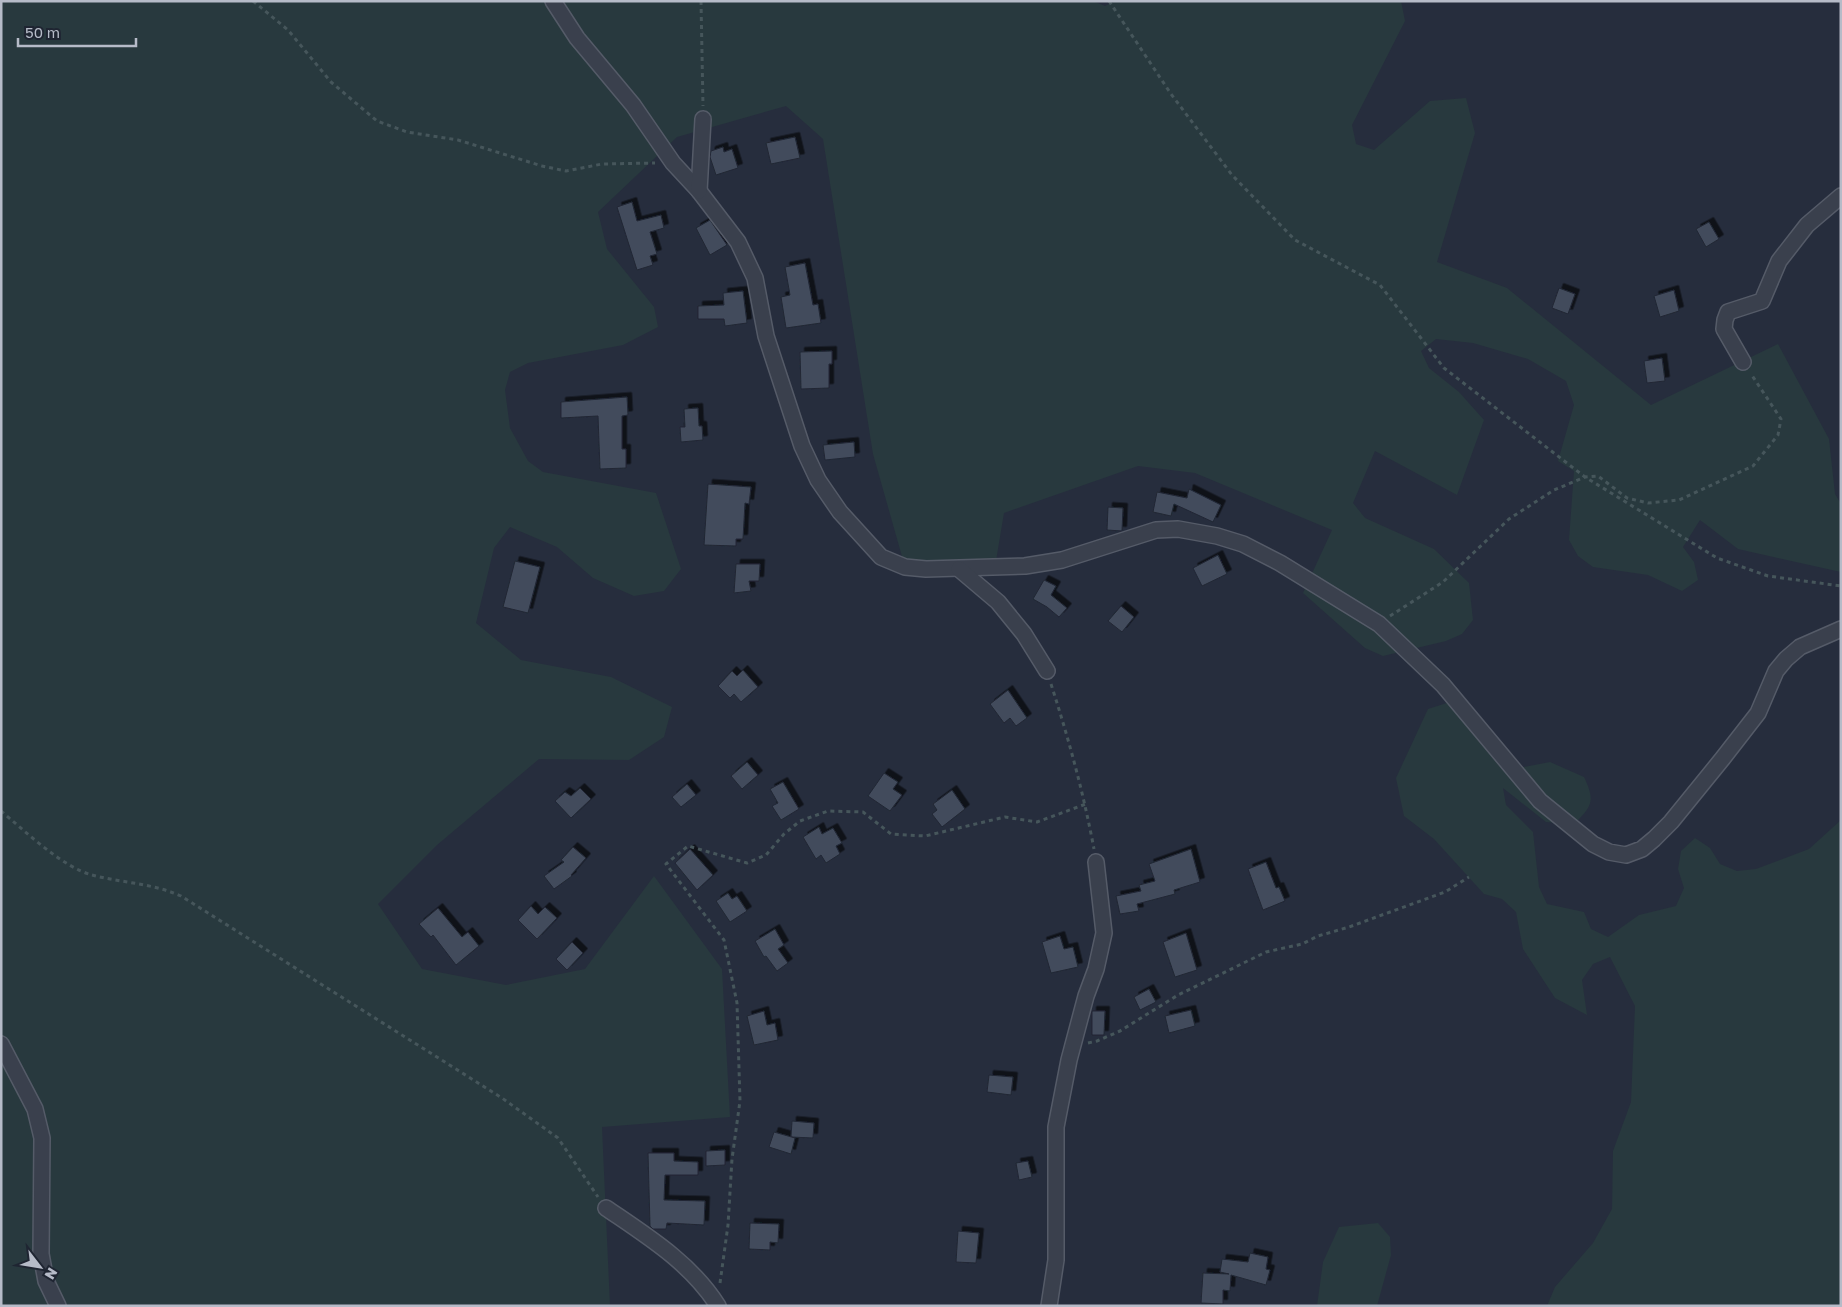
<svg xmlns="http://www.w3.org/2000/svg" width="1842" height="1307" viewBox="0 0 1842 1307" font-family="'Golos Text',sans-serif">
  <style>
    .green { fill: #28393e }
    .building { fill: #424b5c; stroke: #212734; filter: url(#shadow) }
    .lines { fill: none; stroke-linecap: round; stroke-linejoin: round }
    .minor-casing { stroke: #555b68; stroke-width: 18 }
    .path { stroke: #46565b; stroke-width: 3; stroke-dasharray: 4 4; stroke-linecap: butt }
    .minor { stroke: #3a404d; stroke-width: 15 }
  </style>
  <defs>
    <filter id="shadow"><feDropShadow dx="4.5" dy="-4.5" stdDeviation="0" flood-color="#0009"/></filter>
  </defs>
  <rect width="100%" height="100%" fill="#262d3d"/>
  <g class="green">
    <path d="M1,1h1092l12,5 10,-5h286l4,20 -53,104 4,19 18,6 56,-49 36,-3 9,35 -38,129 70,26 144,117 127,-61 51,95 6,55 6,10v68l-103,-23 -38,-29 -17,27 11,15 4,18 -16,11 -34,-16 -55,-8 -15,-11 -9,-16 5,-69 -16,-10 16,-56 -8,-24 -38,-22 -55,-16 -37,-4 -15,12 8,17 30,24 25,28 -27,75 -82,-44 -22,52 12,15 69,31 35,34 4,37 -11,14 -16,7 -63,15 -18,-8 -62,-55 29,-63 -137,-57 -57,-7 -134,47 -9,54h-90l-32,-113 -50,-315 -37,-33 -109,31 -79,75 9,37 47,58 4,20 -35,18 -95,18 -18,9 -5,18 5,38 18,33 15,11 113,21 25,76 -17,22 -30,5 -41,-18 -36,-31 -47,-20 -16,21 -18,75 45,37 90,17 61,30 -8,30 -35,23 -90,-1 -102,86 -59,59 44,65 84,16 79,-16 69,-93 68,93 8,148 -128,10 8,179h-609z"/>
    <path d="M1447,703l16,10 50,56 37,-7 34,15c11,23 9,29 -10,47l-28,-2 -43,-34 3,17 27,27 6,55 8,17 37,8 7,17 17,8 31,-22 37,-9 8,-18 -6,-19 3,-18 14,-13 15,10 10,16 17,7 19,-2 53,-20 32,-29v486h-294l8,-19 38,-44 19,-34 1,-58 18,-49 4,-96 -25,-49 -17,7 -11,16 5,35 -32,-17 -32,-49 -7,-37 -14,-13 -18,-5 -50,-55 -30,-23 -8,-38 32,-69z"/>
    <path d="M1378,1223l12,14 1,18 -14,51h-60l6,-44 16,-35z"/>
  </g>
  <g class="building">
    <path d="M795,137l5,21 -29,6 -5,-21z"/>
    <path d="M723,147l1,5 8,-3 6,19 -22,7 -6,-18 1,-6z"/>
    <path d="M632,202l5,19 24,-6 3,13 -14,4 7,22 -7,2 3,9 -16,5 -20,-63z"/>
    <path d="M710,220l17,25 -17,10 -14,-27z"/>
    <path d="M1709,222l10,17 -13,8 -10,-18z"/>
    <path d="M805,263l8,42 5,-1 3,19 -35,5 -5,-31 9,-2 -5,-28z"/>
    <path d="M1559,288l16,6 -7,20 -16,-6z"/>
    <path d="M1674,290l5,21 -19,6 -6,-21z"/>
    <path d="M743,291l4,32 -22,3 -1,-7h-26v-13l26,-1 -1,-12z"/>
    <path d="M832,351v13h-3v24l-28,1 -1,-37z"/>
    <path d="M1662,358l3,23 -18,2 -3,-22z"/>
    <path d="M627,397l1,18 -6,1v33h4v19l-26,1 -2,-53 -37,2v-16z"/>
    <path d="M698,408l1,18h3l1,14 -22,2 -1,-15h5l-1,-18z"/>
    <path d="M854,442l1,15 -30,3 -2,-15z"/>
    <path d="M708,484l43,3 -2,17 -4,-1 -2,36h-7v7l-32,-1z"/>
    <path d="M1189,489l32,16 -8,17 -39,-18 -3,12 -18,-4 4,-20 30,6z"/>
    <path d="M1108,507l15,1 -1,23 -15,-1z"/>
    <path d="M1218,555l9,19 -25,12 -9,-18z"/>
    <path d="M515,561l25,6 -12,46 -25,-6z"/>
    <path d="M736,564h24l-1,17h-10l2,10 -17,2z"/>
    <path d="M1044,580l12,6 -5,9 16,13 -8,9 -12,-10 -14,-8z"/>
    <path d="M1121,606l13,11 -12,15 -14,-11z"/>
    <path d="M743,670l15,17 -17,15 -7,-8 -4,4 -12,-12 14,-15 5,5z"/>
    <path d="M1008,690l19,28 -11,8 -6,-8 -6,5 -14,-19z"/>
    <path d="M747,762l11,13 -16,14 -11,-13z"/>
    <path d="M884,773l14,9 -5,7 9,6 -12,16 -22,-15z"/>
    <path d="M783,782l16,27 -18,11 -9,-14 6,-3 -8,-14z"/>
    <path d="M687,784l9,11 -15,12 -9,-10z"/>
    <path d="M580,788l11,11 -20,19 -16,-17 10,-9 6,4z"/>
    <path d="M952,790l13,19 -23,18 -10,-13 5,-4 -4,-6z"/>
    <path d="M819,827l3,7 11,-6 9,15 -6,3 4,8 -14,9 -5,-8 -5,4 -13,-22z"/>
    <path d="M573,847l13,11 -15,17 1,1 -18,13 -10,-13 20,-14 -3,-2z"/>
    <path d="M690,849l23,26 -16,15 -22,-27z"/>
    <path d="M1191,849l9,33 -26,8 1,4 -38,10 2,7 -19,3 -4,-18 25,-5 -2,-6 16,-4 -6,-17z"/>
    <path d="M1266,862l10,26 3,-1 6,14 -22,9 -15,-41z"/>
    <path d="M728,893l4,6 5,-3 10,15 -17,11 -14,-21z"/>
    <path d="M531,906l7,8 7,-7 12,11 -20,21 -19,-19z"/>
    <path d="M438,908l24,29 6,-5 11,14 -23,19 -23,-30 -2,2 -12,-13z"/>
    <path d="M775,929l9,16 -6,4 10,14 -11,8 -11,-15 -2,1 -9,-16z"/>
    <path d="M1186,933l11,37 -22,7 -12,-35z"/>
    <path d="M1060,936l4,13 9,-2 5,20 -27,6 -9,-31z"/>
    <path d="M572,942l11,11 -16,17 -11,-11z"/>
    <path d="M1149,989l7,13 -16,8 -6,-13z"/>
    <path d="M1191,1010l4,16 -26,7 -4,-17z"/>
    <path d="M764,1011l3,14 8,-2 3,17 -24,5 -7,-29z"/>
    <path d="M1092,1011h13l-1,24h-12z"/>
    <path d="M989,1075l24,2 -2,18 -24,-3z"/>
    <path d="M792,1121l22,2 -1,15 -22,-1z"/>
    <path d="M774,1132l21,6 -4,16 -22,-7z"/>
    <path d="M725,1150v15l-19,1v-15z"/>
    <path d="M648,1153h26v8l24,1v13h-33l-1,25 41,1 -1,24 -37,-2 -1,6h-13l-3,-3z"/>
    <path d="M1028,1161l4,16 -13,3 -3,-17z"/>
    <path d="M750,1223l29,1 -1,19 -8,-1v8l-21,-1z"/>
    <path d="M958,1231l21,2 -3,30 -20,-1z"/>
    <path d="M1250,1253l18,4 -2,12 4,1 -4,15 -35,-10 -1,16 -7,-1v14l-22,-1 2,-30 26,1 -9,-2 2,-13 26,3z"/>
  </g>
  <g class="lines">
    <defs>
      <g id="minor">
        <path d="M553,1l24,37 56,67 40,58 26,28 39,51 17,36 11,58 36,110 16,34 22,32 41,45 24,10 21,2 99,-3 37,-6 94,-30 22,-1 39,7 26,8 37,19 99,61 64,61 97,116 53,43 16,8 17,3 16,-6 12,-10 17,-17 52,-64 35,-45 18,-42 10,-12 14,-12 41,-18"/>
        <path d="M699,191l4,-72"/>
        <path d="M1743,362l-19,-33 1,-9 3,-8 34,-11 17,-40 28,-36 34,-29"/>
        <path d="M959,569l39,33 26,32 23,37"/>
        <path d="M1,1044l34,65 7,29 -1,116 5,27 12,25"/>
        <path d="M606,1208c41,28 85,55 112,98"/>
        <path d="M1049,1306l7,-46v-133l13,-67 17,-64 10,-27 8,-36 -8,-71"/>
      </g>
    </defs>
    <use href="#minor" class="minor-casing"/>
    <g class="path">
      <path d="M253,1l35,29 43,52 46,39 30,11 51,8 84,26 24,5 36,-7 53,-1"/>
      <path d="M701,1l2,105"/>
      <path d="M1109,1l62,93 61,81 63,65 85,45 64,83 141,109 132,81 51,18 73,10"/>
      <path d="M1390,616l53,-34 66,-63 45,-29 31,-13 13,-1 29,22 21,5 31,-3 74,-34 25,-31 3,-16 -30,-45"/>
      <path d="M1051,684c18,56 32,107 43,165"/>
      <path d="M1,811c24,20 61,56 91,64 30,8 60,8 89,21l321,202 56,40 40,59"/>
      <path d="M1088,1043l9,-2 23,-10 58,-36 88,-43 36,-8 16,-8 31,-9 96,-35 24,-15"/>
      <path d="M720,1283l8,-58 4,-66 8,-58 -3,-98 -13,-63 -58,-76 22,-18 59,17 19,-8 18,-21 16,-13 28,-10 35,1 28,22 34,2 80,-19 32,5 49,-18"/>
    </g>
    <use href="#minor" class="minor"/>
  </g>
  <rect width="1842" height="1307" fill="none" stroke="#b6bbc8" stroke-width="5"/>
  <g transform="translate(40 1267) rotate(121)" stroke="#1f2532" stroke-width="4" paint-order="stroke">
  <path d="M0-4L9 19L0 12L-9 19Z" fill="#b6bbc8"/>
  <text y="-8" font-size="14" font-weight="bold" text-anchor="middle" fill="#b6bbc8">N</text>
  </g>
  <path d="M18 38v8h118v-8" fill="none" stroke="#b6bbc8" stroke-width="2.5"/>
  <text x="25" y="38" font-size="15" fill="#b6bbc8" stroke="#1f2532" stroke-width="4" paint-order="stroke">50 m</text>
</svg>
